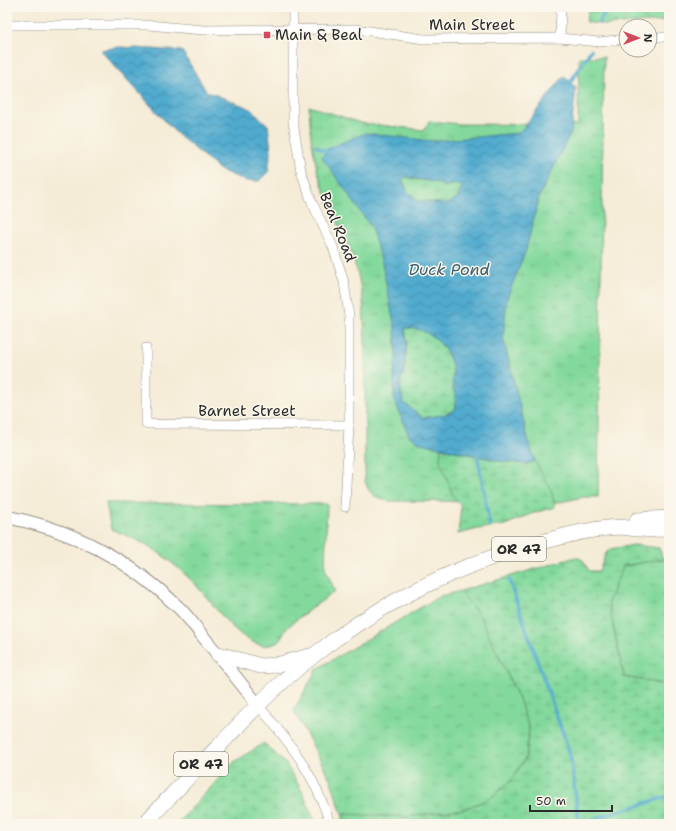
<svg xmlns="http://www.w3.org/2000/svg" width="676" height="831" viewBox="0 0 676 831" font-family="'Shantell Sans',sans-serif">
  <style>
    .grass { fill: url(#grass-tufts); stroke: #578264 }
    .wetland { fill: url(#wetland-marsh); stroke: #578264 }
    .water { fill: url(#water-waves); stroke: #3e6b7d; fill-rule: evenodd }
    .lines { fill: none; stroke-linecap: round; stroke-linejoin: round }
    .stream { stroke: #51abcf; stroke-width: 3.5 }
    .minor-casing { stroke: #908c81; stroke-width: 10 }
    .tertiary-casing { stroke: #908c81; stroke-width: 14 }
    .primary-casing { stroke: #908c81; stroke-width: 16 }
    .minor { stroke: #fff; stroke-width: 9 }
    .tertiary { stroke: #fff; stroke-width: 12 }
    .primary { stroke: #fff; stroke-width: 15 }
    .poi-dot { fill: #d1495b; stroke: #fbf7ec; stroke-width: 1.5 }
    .labels { text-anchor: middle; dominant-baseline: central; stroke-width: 3; stroke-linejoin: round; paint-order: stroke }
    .shield { fill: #fbf7ec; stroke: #696865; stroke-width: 1 }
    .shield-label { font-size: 14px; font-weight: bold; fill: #2b2b2b }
    .street-label { font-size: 15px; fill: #2b2b2b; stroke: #fbf7ec }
    .poi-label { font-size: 15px; fill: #2b2b2b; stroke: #fbf7ec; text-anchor: start }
    .water-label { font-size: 16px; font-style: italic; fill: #3a5e6d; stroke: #fbf7ec }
  </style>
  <defs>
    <pattern id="grass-tufts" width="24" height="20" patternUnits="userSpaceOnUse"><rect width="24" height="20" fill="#83d99c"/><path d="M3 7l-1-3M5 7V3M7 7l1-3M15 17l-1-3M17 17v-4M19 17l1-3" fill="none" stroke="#71ba87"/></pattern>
    <pattern id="wetland-marsh" width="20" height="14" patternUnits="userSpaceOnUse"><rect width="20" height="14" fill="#83d99c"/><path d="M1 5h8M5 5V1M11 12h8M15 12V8" fill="none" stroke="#71ba87"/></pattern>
    <pattern id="water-waves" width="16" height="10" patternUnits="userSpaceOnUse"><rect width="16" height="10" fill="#51abcf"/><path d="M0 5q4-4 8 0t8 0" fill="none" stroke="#438ba8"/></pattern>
  </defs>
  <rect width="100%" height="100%" fill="#fbf7ec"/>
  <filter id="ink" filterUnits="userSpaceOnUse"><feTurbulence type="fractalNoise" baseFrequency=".025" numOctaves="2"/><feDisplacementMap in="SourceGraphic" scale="8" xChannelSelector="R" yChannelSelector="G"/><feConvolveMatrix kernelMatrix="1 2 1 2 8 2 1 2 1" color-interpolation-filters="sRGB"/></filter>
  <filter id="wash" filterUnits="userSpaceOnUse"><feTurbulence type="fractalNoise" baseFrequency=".012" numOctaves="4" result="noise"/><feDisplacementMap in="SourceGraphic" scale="16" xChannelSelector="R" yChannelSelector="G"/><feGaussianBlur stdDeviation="0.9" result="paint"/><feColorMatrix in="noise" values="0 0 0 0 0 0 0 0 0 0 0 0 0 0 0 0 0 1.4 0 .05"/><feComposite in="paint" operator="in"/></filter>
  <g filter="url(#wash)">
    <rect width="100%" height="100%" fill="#f5ecd7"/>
    <g class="grass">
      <path d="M579,57h25l-6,440h-14l-24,5 -170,-1c-13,-1 -22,-8 -25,-20v-140l-2,-41 -5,-25 -7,-23 -22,-49 -12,-33 -6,-32 -2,-32 52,17 63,7 5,-9 31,3 118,1z"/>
      <path d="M106,503l221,1 -2,64 10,23c-15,12 -32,22 -46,35 -6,5 -6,15 -15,18 -29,11 -62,-43 -80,-61 -10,-10 -21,-20 -32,-28 -15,-11 -34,-19 -51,-26z"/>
      <path d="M663,559h6v126l-45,-8 -16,-75 15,-36z"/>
      <path d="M460,591l20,25 39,83 10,30 -3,28 -15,24 -22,18 -25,10 -59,8 -63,-3 -11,-33 -37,-71 23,-41 123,-73z"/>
    </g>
    <g class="wetland">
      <path d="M589,7h80l-1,14 -64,4 -18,-3z"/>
      <path d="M405,177l30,5 10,4 12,-2 5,2 -4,11 -10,7 -30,-3 -11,-10 -5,-11z"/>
      <path d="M405,327c5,1 11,1 16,2 17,7 30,24 32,42 1,5 -2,10 0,15 2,9 4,15 2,24l-13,5 -19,3 -20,-16 -3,-18 4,-13 3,-29z"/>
      <path d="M441,448l59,13 27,3 8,-3 16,29 4,17 -21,6 -29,12 -27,4 -20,5 3,-28 -8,-11 -13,-35z"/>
      <path d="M634,545l25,3 4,11 -40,7 -15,36 16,75 45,8v139h-325l-2,-10 63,3 59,-8 25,-10 22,-18 15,-24 3,-28 -10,-30 -39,-83 -20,-25 116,-34 7,3 6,11h10l7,-18 4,-4z"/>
      <path d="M264,743l22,21 17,29 13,31h-139l57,-62z"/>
    </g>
    <g class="water">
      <path d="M120,47l62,4 24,40 43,17 19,17 3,25 -3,22 -9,9h-13l-26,-11 -45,-38 -75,-82z"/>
      <path d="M564,76l12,12 -5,44 -32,65 -13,53 -19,48 -4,39 24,98 8,26 -8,3 -27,-3 -79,-18 -12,-7 -15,-37v-24l2,-19 -1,-27 -13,-66 -11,-36 -49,-70 5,-8 38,-16 67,8 87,-8zM405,177l30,5 10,4 12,-2 5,2 -4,11 -11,7 -29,-3 -11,-10 -5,-11zM405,328c24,-1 45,19 48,43 1,5 -2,10 0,15 2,9 4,15 2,24l-13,5 -19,3 -20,-16 -3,-18 4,-13 3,-29z"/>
    </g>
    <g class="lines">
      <g class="stream">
        <path d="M599,23l8,-16"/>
        <path d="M568,86l23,-36"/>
        <path d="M316,146l13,7"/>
        <path d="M477,452l13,75"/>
        <path d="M509,580l61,174 9,69"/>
        <path d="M578,824l91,-28"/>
      </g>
    </g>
  </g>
  <g filter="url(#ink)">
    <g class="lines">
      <defs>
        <g id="minor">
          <path d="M293,7v115l8,49 10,29 22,47 11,35 5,34v109l-4,82"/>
          <path d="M7,25h141l55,5 153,-1 68,10 136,-1 39,4 27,-3"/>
          <path d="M650,37h19"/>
          <path d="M560,38l1,-31"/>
          <path d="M146,348v76l203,1"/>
          <path d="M258,705c33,39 57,69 72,119"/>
        </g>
        <path id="tertiary" d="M7,517c64,12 123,43 170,89 9,8 16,18 24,28 19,23 38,47 57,71"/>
        <g id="primary">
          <path d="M637,520l32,-2"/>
          <path d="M218,654l43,12 15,-1 34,-9"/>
          <path d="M144,824c25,-26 49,-52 74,-77 30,-32 60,-64 95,-91 59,-47 130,-84 202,-106 33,-10 69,-21 104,-23 6,0 12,2 19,2 10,1 21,0 31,0"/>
        </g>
      </defs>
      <use href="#minor" class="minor-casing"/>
      <use href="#tertiary" class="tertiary-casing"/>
      <use href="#primary" class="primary-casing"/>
      <use href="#minor" class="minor"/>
      <use href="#tertiary" class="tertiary"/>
      <use href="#primary" class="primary"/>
    </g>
  </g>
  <rect class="poi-dot" x="263" y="31" width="8" height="8" rx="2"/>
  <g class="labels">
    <g class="shield">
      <rect x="492" y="537" width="54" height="24" rx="3"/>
      <rect x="174" y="752" width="54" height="24" rx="3"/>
    </g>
    <g class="shield-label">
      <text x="519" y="549">OR 47</text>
      <text x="201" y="764">OR 47</text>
    </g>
    <g class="street-label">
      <text x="472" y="25">Main Street</text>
      <text transform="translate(338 227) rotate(68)">Beal Road</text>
      <text x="247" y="411">Barnet Street</text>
    </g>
    <g class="poi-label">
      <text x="275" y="35">Main &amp; Beal</text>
    </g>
    <g class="water-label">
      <text x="449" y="269">Duck Pond</text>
    </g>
  </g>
  <rect width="676" height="831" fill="none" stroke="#fbf7ec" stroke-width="24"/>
  <g transform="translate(638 38) rotate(90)"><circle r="19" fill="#fbf7ec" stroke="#a8a59f"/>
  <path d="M0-3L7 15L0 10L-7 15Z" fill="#d1495b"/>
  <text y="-6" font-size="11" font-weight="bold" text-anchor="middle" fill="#2b2b2b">N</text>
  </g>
  <path d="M530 805v6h82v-6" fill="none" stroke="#2b2b2b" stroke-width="2"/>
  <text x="536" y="805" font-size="12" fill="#2b2b2b" stroke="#fbf7ec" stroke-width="3" paint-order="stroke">50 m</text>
</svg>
